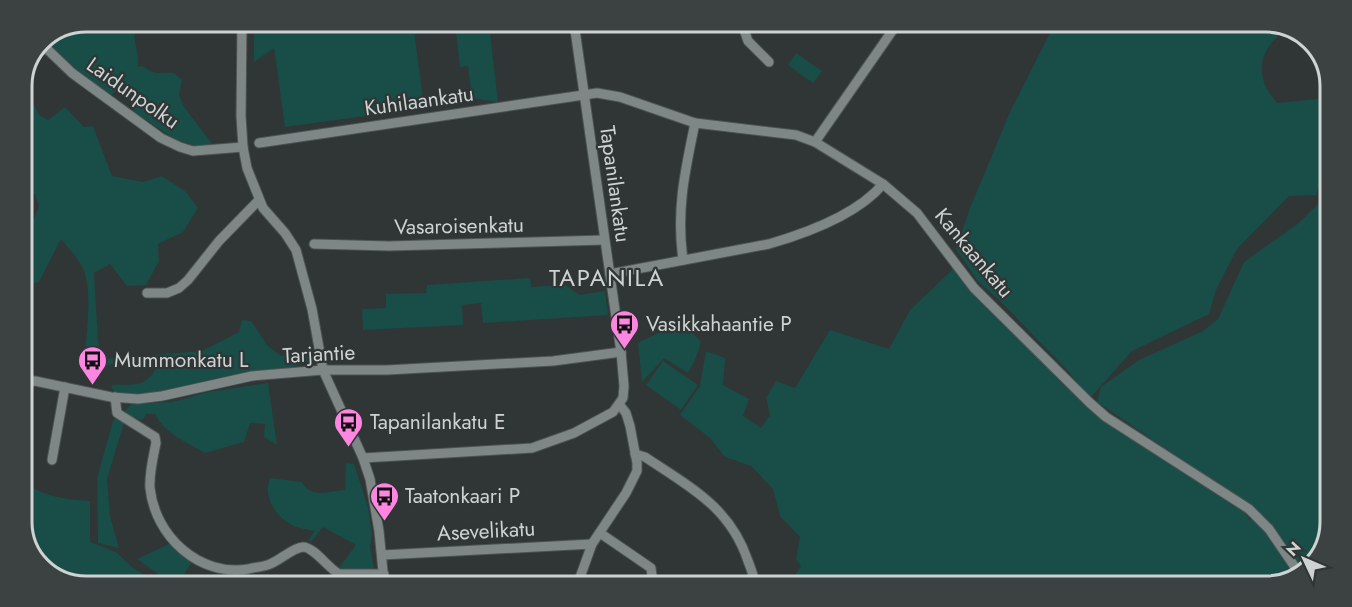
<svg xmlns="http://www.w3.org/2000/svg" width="1352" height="607" viewBox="0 0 1352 607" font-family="Jost,sans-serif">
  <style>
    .green { fill: #184d48 }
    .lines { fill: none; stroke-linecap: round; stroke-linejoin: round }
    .minor-casing { stroke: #4e5353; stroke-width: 11 }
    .minor { stroke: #7f8786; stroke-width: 9 }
    .labels { text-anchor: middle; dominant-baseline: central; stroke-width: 4.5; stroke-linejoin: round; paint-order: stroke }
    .street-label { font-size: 21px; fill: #ced2d2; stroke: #2f3635 }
    .poi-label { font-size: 21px; fill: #ced2d2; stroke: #2f3635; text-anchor: start }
    .quarter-label { font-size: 24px; letter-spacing: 1.5px; fill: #ced2d2; stroke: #2f3635 }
    .rim { fill: none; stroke: #ced2d2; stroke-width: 3 }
  </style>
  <rect width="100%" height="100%" fill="#2f3635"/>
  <g class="green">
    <path d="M86,21h77c-45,7 -22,19 -25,46l5,-1c12,10 18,6 31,7l8,7 -3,15 5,12 29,38c-34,6 -53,-19 -80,-33l5,-16 -15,-9 -14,9 -47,-36 -16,-23z"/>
    <path d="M254,22h159l11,86 -139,19 -11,-79 -20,14z"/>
    <path d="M455,23h34l9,79 -26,-4 -4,-32 -8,1z"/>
    <path d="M1038,25l253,1c-20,13 -35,31 -27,56 2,8 9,15 13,21l50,-5 4,6 -1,50 -14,41 -27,1 -52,53 -21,41 -7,24 -77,37 -42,47 -22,-27 -64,-66 -27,-25 -21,-31 14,-41 40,-96 40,-79z"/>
    <path d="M796,53l26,18 -9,12 -25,-18z"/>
    <path d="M29,95l10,20 9,5 17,-13 19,20 9,-1 19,50 31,6 19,-6 24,16 12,16 -15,24 -25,12 1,17 -13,24 -19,1 -17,-22 -16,9 4,68 4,18 100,-8 37,-19 3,-12 9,1 17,25 13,10 28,-4 1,9 -26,9 -71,9 -50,13 -27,3 -21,-3 -4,-5 2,-2c19,-1 33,3 43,-17 -17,-10 -40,-4 -59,-1l-3,3 -7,-1 -3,-5c2,-27 8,-64 1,-90 -4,-13 -16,-25 -24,-35l-22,43 -18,4v-16l2,-1 -2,-20 18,-43 -4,-12 -10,-1 -4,-7v-47l7,-9 1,-16 -3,-17z"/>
    <path d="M1330,178l-4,368 -24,29 -36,11 -477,-2 12,-18 -5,-7 4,-22 -20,-21 -7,-27 -22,-23 -26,-9 -15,-19 -30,-23 20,-29 6,-35 19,7 -2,27 26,14 -6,17 18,12 9,-13 -4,-17 10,-17 19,7 35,-58 59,19 21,-39 44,-42 86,90 19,23 26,23 138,91 21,16 6,9 7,-7 -6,-7 -154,-104 4,-15 38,-27 64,-29 15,-12 26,-57 56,-40 22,-22z"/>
    <path d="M530,278l1,9 35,-2 13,10 26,-4 3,24 -125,8 -2,-20 -19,2 1,20 -100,5 -1,-21 24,-1v-14l40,-1 1,-8z"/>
    <path d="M660,332h32l9,10 -6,18 -7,13 -24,-15 -22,24 -4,-39z"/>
    <path d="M663,361l35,24 -17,25 -35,-25z"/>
    <path d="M268,383l9,62 -13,-8 1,-13 -15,-1 -6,19 -39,11c-19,-11 -40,-19 -50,-39h-9l-3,6 -10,-2 -8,-7 6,-7 41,-2 36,-10z"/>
    <path d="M116,418l8,5 -17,56 3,37 9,32 -21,-5 -1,-65 16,-57z"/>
    <path d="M346,463l8,1 14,43 4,27 -2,12 4,24 -23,2 -13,-3 18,-24 -33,-18 -12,15 -2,-2 5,-9c-8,-2 -18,-3 -24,-7 -16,-9 -27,-29 -20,-46l32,4c9,17 27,9 43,8z"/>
    <path d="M21,481c24,15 40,18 69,20v41l26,10 17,16 22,13h-94l-29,-24 -11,-31z"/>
    <path d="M171,543l20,20 -11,18h-12l-31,-22z"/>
  </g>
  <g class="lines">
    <defs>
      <g id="minor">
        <path d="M242,22l-1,94 2,31 4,21 16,40 22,25 11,17 16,59 11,61 40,88 7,21 9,52 5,51"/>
        <path d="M742,24l6,17 21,21"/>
        <path d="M41,39l5,9 26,25 89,65 19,9 13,4 50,-4"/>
        <path d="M34,54l12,-6"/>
        <path d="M815,142l82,-118"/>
        <path d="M259,143l338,-50 23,4 75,26 101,12 19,7 68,42 34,29 57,75 116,115 16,14 143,92 20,20 32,47"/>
        <path d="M314,244l75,2 215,-6"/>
        <path d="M683,260c-7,-50 2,-89 12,-137"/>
        <path d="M610,274l159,-30c38,-11 89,-30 114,-60"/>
        <path d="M147,293h20l12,-5 9,-8 31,-39 40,-41"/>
        <path d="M21,382l14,-1 76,16 27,2 24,-3 90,-20 71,-6h64l166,-9 68,-9"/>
        <path d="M115,397l2,16 38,24 1,6c-3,15 -7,31 -6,45 5,48 49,89 98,81 7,-2 16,-2 22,-5 11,-4 22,-16 33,-17 11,0 25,21 36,27h45"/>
        <path d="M635,454l10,3c45,30 85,50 103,104 3,8 6,15 7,23"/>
        <path d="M363,458l169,-10 42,-15 39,-21 10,-14 1,-12 -3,-34 -47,-329"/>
        <path d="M52,460l13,-73"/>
        <path d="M600,533l51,35 2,15"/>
        <path d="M382,555l210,-11"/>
        <path d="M578,583l14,-39 34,-51 11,-22v-8l-7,-37 -4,-13 -7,-9"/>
      </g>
    </defs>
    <use href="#minor" class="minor-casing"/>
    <use href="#minor" class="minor"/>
  </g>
  <defs>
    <symbol id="bus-pin" viewBox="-11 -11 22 30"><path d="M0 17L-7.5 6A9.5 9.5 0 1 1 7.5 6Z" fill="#fd86e1" stroke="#2f3635"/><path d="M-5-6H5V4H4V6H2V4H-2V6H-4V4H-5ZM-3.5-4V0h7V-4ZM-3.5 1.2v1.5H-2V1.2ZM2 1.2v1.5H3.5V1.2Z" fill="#111"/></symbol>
  </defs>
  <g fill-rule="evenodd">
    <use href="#bus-pin" x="608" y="308" width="33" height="45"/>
    <use href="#bus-pin" x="76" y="344" width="33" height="45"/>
    <use href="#bus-pin" x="332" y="406" width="33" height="45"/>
    <use href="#bus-pin" x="368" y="480" width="33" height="45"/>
  </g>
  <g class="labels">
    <g class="street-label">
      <text transform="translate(133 93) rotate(35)">Laidunpolku</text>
      <text transform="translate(419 101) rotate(-8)">Kuhilaankatu</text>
      <text transform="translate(615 184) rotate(82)">Tapanilankatu</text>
      <text transform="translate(459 226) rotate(-1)">Vasaroisenkatu</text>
      <text transform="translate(974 253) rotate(50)">Kankaankatu</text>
      <text transform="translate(319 354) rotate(-3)">Tarjantie</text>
      <text transform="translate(486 531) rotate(-3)">Asevelikatu</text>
    </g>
    <g class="poi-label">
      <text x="646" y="324">Vasikkahaantie P</text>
      <text x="114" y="360">Mummonkatu L</text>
      <text x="370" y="422">Tapanilankatu E</text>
      <text x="405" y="496">Taatonkaari P</text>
    </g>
    <g class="quarter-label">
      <text x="607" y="277">TAPANILA</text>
    </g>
  </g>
  <path d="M0 0H1352V607H0ZM86 32H1266A54 54 0 0 1 1320 86V522A54 54 0 0 1 1266 576H86A54 54 0 0 1 32 522V86A54 54 0 0 1 86 32Z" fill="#3c4242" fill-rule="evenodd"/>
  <path class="rim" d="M86 32H1266A54 54 0 0 1 1320 86V522A54 54 0 0 1 1266 576H86A54 54 0 0 1 32 522V86A54 54 0 0 1 86 32Z"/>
  <g transform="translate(1304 559) rotate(314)" stroke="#2f3635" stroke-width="4.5" paint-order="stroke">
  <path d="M0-4.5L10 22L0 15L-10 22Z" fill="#ced2d2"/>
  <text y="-9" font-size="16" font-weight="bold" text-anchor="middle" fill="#ced2d2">N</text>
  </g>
</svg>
